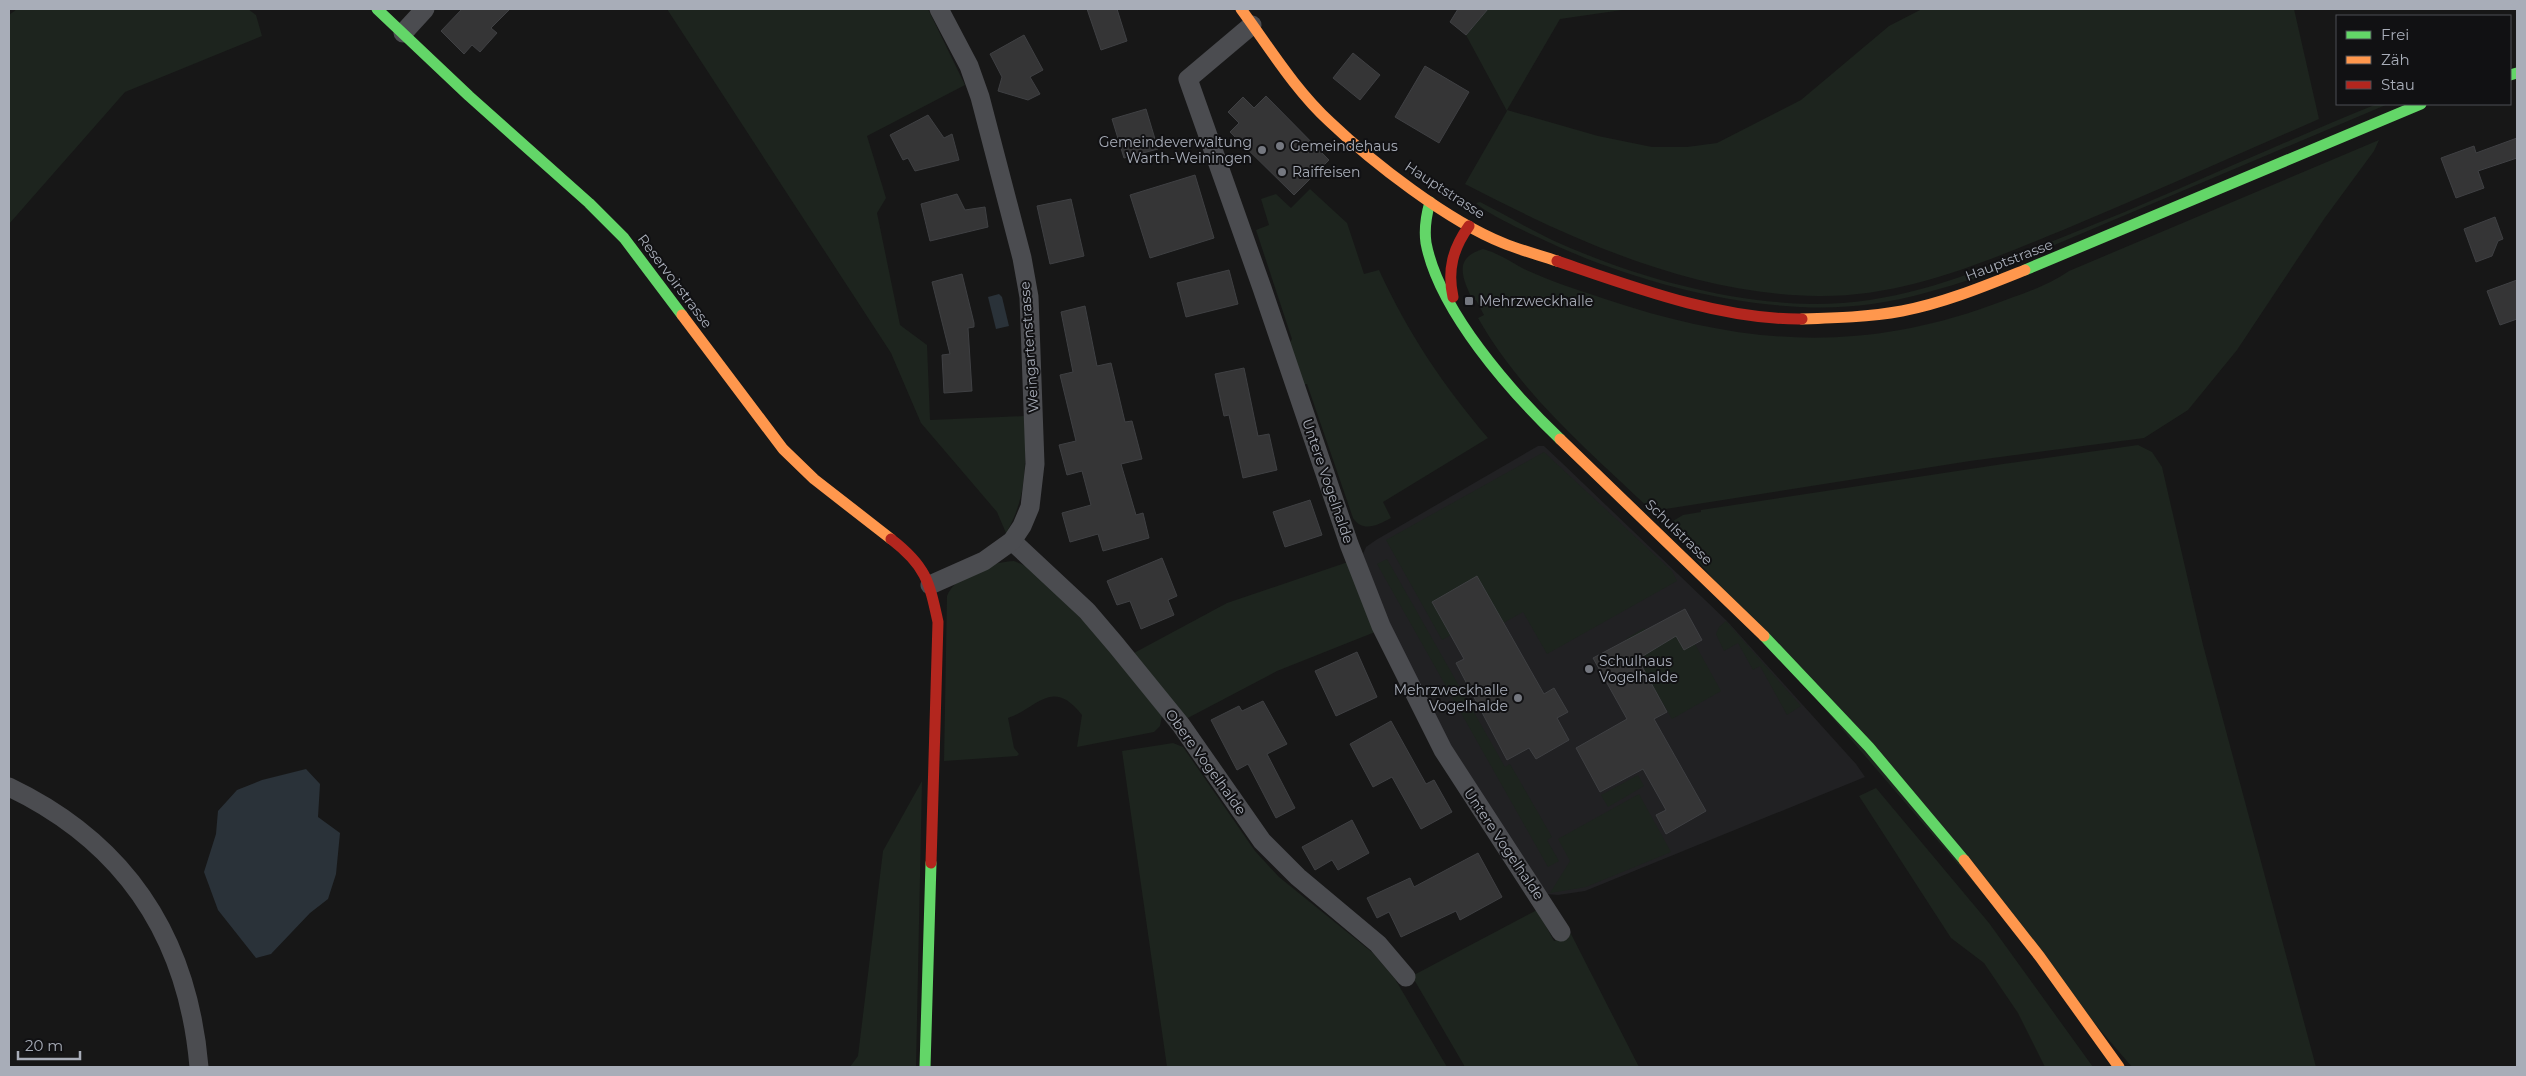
<svg xmlns="http://www.w3.org/2000/svg" width="2526" height="1076" viewBox="0 0 2526 1076" font-family="Montserrat,sans-serif">
  <style>
    .built { fill: #212123 }
    .green { fill: #1d241e }
    .water { fill: #2a3239 }
    .building { fill: #353536; stroke: #3f4043 }
    .lines { fill: none; stroke-linecap: round; stroke-linejoin: round }
    .street { stroke: #4b4c50; stroke-width: 19 }
    .fast { stroke: #63d668; stroke-width: 11 }
    .slow { stroke: #ff974d; stroke-width: 11 }
    .jam { stroke: #b3261e; stroke-width: 11 }
    .poi-dot { fill: #757880; stroke: #111113; stroke-width: 2 }
    .labels { text-anchor: middle; dominant-baseline: central; stroke-width: 4; stroke-linejoin: round; paint-order: stroke }
    .poi-label { font-size: 14px; fill: #a8adb8; stroke: #111113; text-anchor: start }
    .street-label { font-size: 14px; fill: #a8adb8; stroke: #111113 }
  </style>
  <rect width="100%" height="100%" fill="#171717"/>
  <path class="built" d="M1538,446h6l17,16 166,159 129,143 9,13 -280,114 -27,4 -12,-1 -99,-151 -63,-130 -21,-59 3,-7 10,-7z"/>
  <g class="green">
    <path d="M17,9h231l8,6 6,21 -137,56 -116,132v-209z"/>
    <path d="M667,9h261l37,76 -98,51 19,62 -9,15 23,112 27,20 3,75 95,-4c0,43 4,78 -19,117l-9,-21 -76,-89 -30,-70z"/>
    <path d="M1484,9h145l-69,10 -53,91 91,26 54,11h35l30,-4 84,-43 88,-74 33,-17h372l25,110c-85,37 -170,75 -256,111 -79,32 -157,67 -245,66 -127,-2 -243,-55 -353,-112l42,-73 -41,-76 20,-24z"/>
    <path d="M2377,104h11l-409,173c-36,11 -70,22 -107,27 -98,14 -223,-17 -313,-57 -19,-9 -70,-31 -83,-44l4,-1c24,12 47,26 72,38 80,36 171,62 259,64 95,1 171,-35 257,-69 104,-41 205,-89 309,-131z"/>
    <path d="M2379,140l-5,11 -50,68 -87,131 -49,60 -44,28 -174,23 -298,47 -20,3c-63,-60 -130,-116 -174,-193l6,-3 -8,-15 -3,1c-10,-22 -21,-43 10,-52 15,4 28,13 41,20 26,12 54,21 81,30 134,45 250,55 384,7 27,-10 57,-19 80,-35z"/>
    <path d="M1310,189l37,34 17,51 15,-4c29,63 63,114 109,168l-105,64 8,16c-13,7 -28,15 -38,0l-46,-134 -5,1 -14,-40 4,-6 -3,-9 -33,-100 13,-5 -8,-26 15,-5 15,14z"/>
    <path d="M2138,445l14,7 10,15 41,178 113,422h-184l-460,-536 1,-10 10,-6 18,-3v-2l302,-46z"/>
    <path d="M1544,452l128,119 5,10 -130,73 -24,-42 -27,15 -8,-13 -46,26 -56,-100z"/>
    <path d="M1387,559l118,208 5,-3 42,73 -5,3 12,21 -11,6 -171,-303z"/>
    <path d="M1014,561l14,6 66,64 68,85 -2,10 -6,6 -77,15 5,-32c-30,-39 -46,-6 -74,3l6,30 5,6 -2,2 -73,5 3,-165c9,-22 45,-34 67,-35z"/>
    <path d="M1348,562l27,70 -98,39 -93,49 -50,-67 93,-50z"/>
    <path d="M1726,621l75,85 -14,9 -27,-49 -7,4 -15,-27 -14,8 -8,-17 3,-7z"/>
    <path d="M1644,628l11,20 21,-12 8,14 11,-6 26,47 -49,28 -46,-80z"/>
    <path d="M1173,743l10,4 72,104 24,26 94,76 22,26 52,88h-280l-45,-316z"/>
    <path d="M1638,775l6,11 -36,21 -7,-12z"/>
    <path d="M922,781l-6,286h-66l8,-11 25,-205z"/>
    <path d="M1876,788l113,135 104,144h-48l-27,-54 -34,-50 -33,-25 -92,-142z"/>
    <path d="M1639,794l32,58 -85,35 -36,6 20,-32 -12,-22z"/>
    <path d="M1537,910l17,31 17,-7 68,133h-174l-53,-91z"/>
  </g>
  <g class="water">
    <path d="M999,294l3,3 7,29 -13,3 -8,-32z"/>
    <path d="M306,769l14,15 -2,33 22,16 -4,41 -8,25 -18,14 -39,41 -15,4 -38,-48 -14,-38 12,-38 2,-23 19,-21 25,-10z"/>
  </g>
  <g class="building">
    <path d="M462,9h48l-19,19 6,5 -17,19 -8,-7 -8,9 -23,-23z"/>
    <path d="M1087,9h30l10,32 -26,9z"/>
    <path d="M1458,9h30l-22,26 -16,-13z"/>
    <path d="M1024,35l19,35 -13,7 10,17 -12,6 -30,-9 4,-14 -12,-23z"/>
    <path d="M1353,53l27,22 -20,25 -27,-22z"/>
    <path d="M1425,66l44,26 -30,51 -44,-26z"/>
    <path d="M1266,96l63,64 -35,35 -64,-63 9,-9 -11,-11 15,-15 11,11z"/>
    <path d="M1146,109l12,40 -34,9 -12,-39z"/>
    <path d="M928,115l16,23 8,-4 7,26 -44,11 -7,-13 -5,2 -13,-25z"/>
    <path d="M2517,138v20l-39,13 6,17 -28,10 -15,-40 33,-12 2,7z"/>
    <path d="M1195,175l19,63 -64,20 -20,-63z"/>
    <path d="M957,194l8,16 20,-3 3,20 -58,14 -9,-37z"/>
    <path d="M1071,199l13,57 -34,8 -13,-58z"/>
    <path d="M2495,217l8,22 -5,2 -6,15 -16,6 -12,-33z"/>
    <path d="M1229,270l9,34 -52,13 -9,-34z"/>
    <path d="M962,274l12,49v4l-6,1 4,63 -28,2 -2,-38 8,-1 -18,-72z"/>
    <path d="M2517,280v39l-17,6 -13,-34z"/>
    <path d="M1085,306l12,60 14,-3 14,59 7,-1 10,38 -21,5 15,51 7,-2 6,25 -46,13 -5,-17 -28,8 -8,-29 29,-8 -9,-34 -15,4 -8,-30 17,-4 -16,-66 13,-3 -12,-60z"/>
    <path d="M1244,368l14,68 11,-2 8,36 -34,8 -14,-63 -5,1 -9,-42z"/>
    <path d="M1310,500l12,35 -37,12 -12,-35z"/>
    <path d="M1162,558l15,38 -9,4 6,15 -33,14 -11,-28 -13,4 -10,-24z"/>
    <path d="M1477,576l67,118 10,-6 14,24 -11,6 12,22 -33,19 -7,-11 -22,12 -51,-97 8,-4 -32,-57z"/>
    <path d="M1685,609l17,31 -18,10 -8,-14 -38,23 29,53 -13,7 52,92 -40,23 -10,-19 10,-5 -23,-41 -43,23 -24,-44 51,-29 -34,-61z"/>
    <path d="M1357,652l20,45 -41,19 -21,-45z"/>
    <path d="M1263,701l24,43 -20,10 28,54 -19,10 -28,-54 -11,6 -26,-50 28,-14 3,5z"/>
    <path d="M1391,721l35,63 8,-4 18,32 -31,17 -29,-52 -19,10 -23,-43z"/>
    <path d="M1352,820l17,33 -31,17 -6,-10 -17,10 -13,-23z"/>
    <path d="M1478,853l24,44 -42,23 -4,-9 -55,26 -12,-25 -12,6 -10,-20 43,-20 4,9z"/>
  </g>
  <g class="lines">
    <g class="street">
      <path d="M1252,25l-64,54 74,209 87,256 32,82 62,124 118,182"/>
      <path d="M403,33l22,-24"/>
      <path d="M1012,541l75,70 29,34 65,80 81,116 36,36 80,67 28,33"/>
      <path d="M930,585l54,-24 28,-20 10,-15 8,-19 5,-43 -6,-167 -7,-39 -42,-161 -11,-31 -30,-57"/>
      <path d="M9,787c117,56 179,151 190,280"/>
    </g>
    <g class="fast">
      <path d="M377,9l92,87 120,107 35,35 58,77"/>
      <path d="M2510,75l7,-2"/>
      <path d="M1430,202c-4,14 -6,27 -4,41 13,68 85,149 134,196"/>
      <path d="M2025,270l396,-166"/>
      <path d="M1764,636l105,111 95,113"/>
      <path d="M925,1067l6,-204"/>
    </g>
    <g class="slow">
      <path d="M1241,9c28,38 54,81 89,113 43,41 118,99 173,121 17,7 36,12 54,18"/>
      <path d="M682,315l101,134 31,30 77,60"/>
      <path d="M1802,319c34,-1 67,-2 100,-8 42,-8 83,-25 123,-41"/>
      <path d="M1560,439l204,197"/>
      <path d="M1964,860l76,97 79,110"/>
    </g>
    <g class="jam">
      <path d="M1557,261c76,26 164,59 245,58"/>
      <path d="M1453,297c-6,-27 0,-49 16,-71"/>
      <path d="M891,539c35,27 38,42 47,83l-7,241"/>
    </g>
  </g>
  <g class="poi-dot">
    <circle cx="1280" cy="146" r="5"/>
    <circle cx="1262" cy="150" r="5"/>
    <circle cx="1282" cy="172" r="5"/>
    <rect x="1464" y="296" width="10" height="10" rx="2.5"/>
    <circle cx="1589" cy="669" r="5"/>
    <circle cx="1518" cy="698" r="5"/>
  </g>
  <g class="labels">
    <g class="poi-label">
      <text x="1252" y="142" text-anchor="end">Gemeindeverwaltung<tspan x="1252" dy="16">Warth-Weiningen</tspan></text>
      <text x="1290" y="146">Gemeindehaus</text>
      <text x="1292" y="172">Raiffeisen</text>
      <text x="1479" y="301">Mehrzweckhalle</text>
      <text x="1599" y="661">Schulhaus<tspan x="1599" dy="16">Vogelhalde</tspan></text>
      <text x="1508" y="690" text-anchor="end">Mehrzweckhalle<tspan x="1508" dy="16">Vogelhalde</tspan></text>
    </g>
    <g class="street-label">
      <text transform="translate(1445 190) rotate(33)">Hauptstrasse</text>
      <text transform="translate(2009 260) rotate(-21)">Hauptstrasse</text>
      <text transform="translate(675 281) rotate(53)">Reservoirstrasse</text>
      <text transform="translate(1029 347) rotate(-94)">Weingartenstrasse</text>
      <text transform="translate(1328 481) rotate(71)">Untere Vogelhalde</text>
      <text transform="translate(1679 532) rotate(44)">Schulstrasse</text>
      <text transform="translate(1206 762) rotate(54)">Obere Vogelhalde</text>
      <text transform="translate(1504 844) rotate(56)">Untere Vogelhalde</text>
    </g>
  </g>
  <rect width="2526" height="1076" fill="none" stroke="#a8adb8" stroke-width="20"/>
  <rect x="2336" y="15" width="175" height="90" fill="#111113" stroke="#4d4f55"/>
  <rect x="2346" y="31" width="25" height="8" fill="#63d668" stroke="#4d4f55"/>
  <text x="2381" y="40" font-size="15" fill="#a8adb8">Frei</text>
  <rect x="2346" y="56" width="25" height="8" fill="#ff974d" stroke="#4d4f55"/>
  <text x="2381" y="65" font-size="15" fill="#a8adb8">Zäh</text>
  <rect x="2346" y="81" width="25" height="8" fill="#b3261e" stroke="#4d4f55"/>
  <text x="2381" y="90" font-size="15" fill="#a8adb8">Stau</text>
  <path d="M18 1051v8h62v-8" fill="none" stroke="#a8adb8" stroke-width="2.5"/>
  <text x="25" y="1051" font-size="15" fill="#a8adb8" stroke="#111113" stroke-width="4" paint-order="stroke">20 m</text>
</svg>
